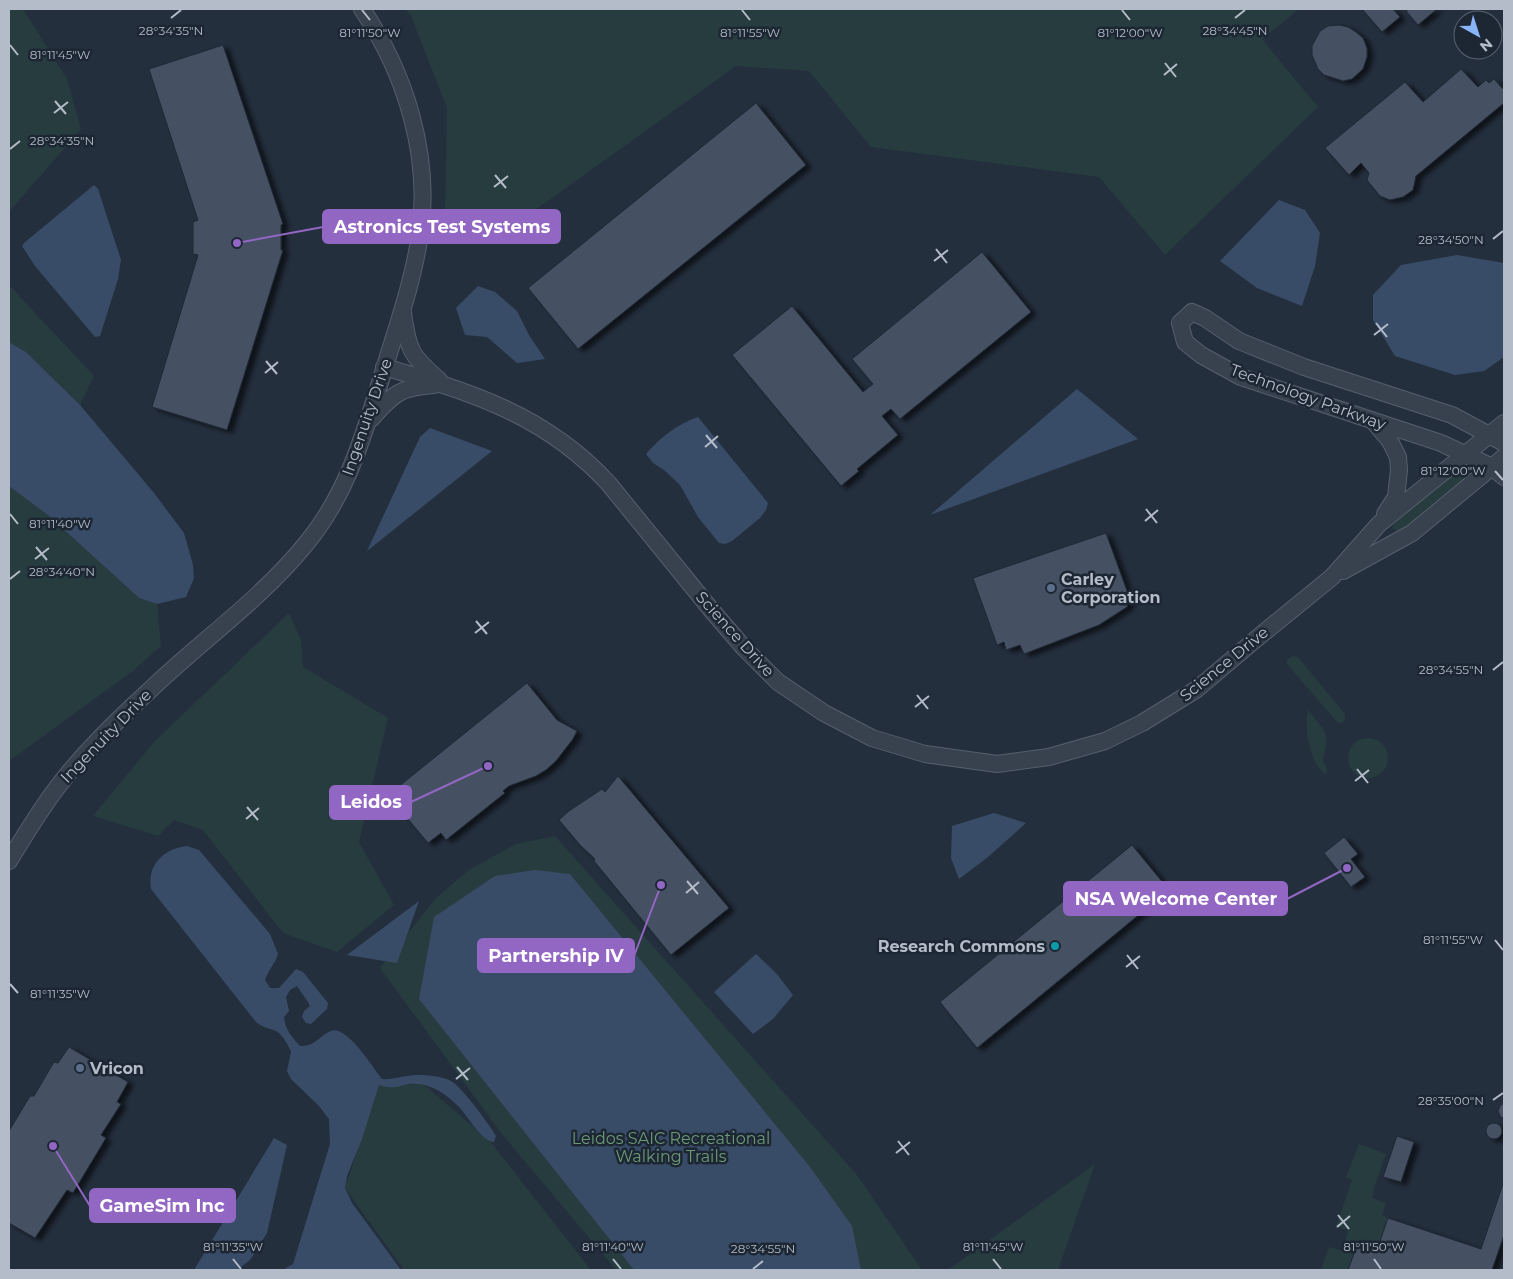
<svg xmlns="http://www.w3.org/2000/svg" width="1513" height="1279" viewBox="0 0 1513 1279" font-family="Montserrat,sans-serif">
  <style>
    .green { fill: #263c3f }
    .water { fill: #394c67 }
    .building { fill: #455162; stroke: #1f2835; filter: url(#shadow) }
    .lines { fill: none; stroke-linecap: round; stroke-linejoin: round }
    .minor-casing { stroke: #565f6c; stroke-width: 18 }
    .minor { stroke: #38414e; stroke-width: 16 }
    .ticks { fill: none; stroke: #b4bcc9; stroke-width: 2 }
    .service-dot { fill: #5c6f8a; stroke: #1d2633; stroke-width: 2 }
    .culture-dot { fill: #0f9aa8; stroke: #1d2633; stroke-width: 2 }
    .labels { text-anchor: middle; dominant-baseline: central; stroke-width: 5; stroke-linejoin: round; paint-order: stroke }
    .street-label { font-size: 16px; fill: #b4bcc9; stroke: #1d2633 }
    .poi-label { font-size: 16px; font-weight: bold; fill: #b4bcc9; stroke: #1d2633; text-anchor: start }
    .park-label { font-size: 16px; fill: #6b9a76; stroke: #1d2633 }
    .ticks-label { font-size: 12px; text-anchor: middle; fill: #b4bcc9; stroke: #1d2633; stroke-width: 5; stroke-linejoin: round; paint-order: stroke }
    .leader { fill: none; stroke: #9266c3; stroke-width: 2 }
    .callout-dot { fill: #9266c3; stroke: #1d2633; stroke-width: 2 }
    .callout { fill: #9266c3; stroke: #9266c3; stroke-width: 2 }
    .callout-label { font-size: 18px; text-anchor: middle; font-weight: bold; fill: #fff }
  </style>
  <defs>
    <filter id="shadow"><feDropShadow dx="5.5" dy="3" stdDeviation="2.5" flood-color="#0009"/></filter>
  </defs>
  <rect width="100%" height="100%" fill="#242f3e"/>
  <g class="green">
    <path d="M9,9h14l44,70 14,50 -72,83z"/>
    <path d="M405,9h894l-37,30 56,68 -153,148 -66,-78 -228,-30 -62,-76 -73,-5 -233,167 -58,-19 2,-106 -36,-92z"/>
    <path d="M9,285l85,91 -14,29 -54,-53 -17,-10z"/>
    <path d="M1458,469l8,3v6l-66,54 -8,-4 3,-7z"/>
    <path d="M9,486l40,30 90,82 18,6 4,42 -27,24 -125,91z"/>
    <path d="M289,613l12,27 2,27 85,51 -29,124 35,63 -57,47 -54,-19 -80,-103 -29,-10 -16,16 -65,-20 61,-74z"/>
    <path d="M1293,656l5,1 47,57v6l-4,3 -4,-1 -50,-58v-4z"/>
    <path d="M1308,710l16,20 3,9 -4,22 4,8 -1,6c-16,-10 -22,-47 -18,-65z"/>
    <circle cx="1368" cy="758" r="20"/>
    <path d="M555,836l302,339 65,95h-306l-114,-136 -122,-166 57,-71 32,-27 47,-26z"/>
    <path d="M423,1084l67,57 101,129h-187l-59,-82 34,-103z"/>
    <path d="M1359,1144l27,10 -12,34 -2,10 14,5 -4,12 6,3 -10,29 -19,-7 -3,8 -11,-4 3,-14 -12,-4 16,-46 -6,-3z"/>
    <path d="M1095,1164l-37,106h-110z"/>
    <path d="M1329,1247l25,7 -6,16h-27z"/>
  </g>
  <g class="water">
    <path d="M94,185l4,4 23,71 -3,19 -18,57 -5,1 -60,-71 -13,-20 2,-3z"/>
    <path d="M1279,200l26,10 15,23 -5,33 -13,40 -45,-18 -37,-27z"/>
    <path d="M1457,255l47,8v94l-20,14 -29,4 -60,-19 -22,-36v-25l28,-30z"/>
    <path d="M478,286l17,6 22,19 12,24 16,24 -28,4 -30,-26 -22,-2 -9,-27z"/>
    <path d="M9,342l17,10 54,53 74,88 30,40 9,32 1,13 -8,19 -29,7 -18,-6 -90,-82 -40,-30z"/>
    <path d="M1077,389l61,50 -208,76z"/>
    <path d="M698,417l70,86 -2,7 -6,8 -28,23 -7,3 -6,-1 -21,-26 -18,-32 -16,-15 -11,-7 -7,-9c14,-16 31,-30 52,-37z"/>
    <path d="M430,428l62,23 -125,100 53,-114z"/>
    <path d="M994,813l32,10 -38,34 -29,22 -8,-21 1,-32z"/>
    <path d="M187,846l12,4 71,84 8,20c-3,10 -10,16 -13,26l5,8h9l17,-19 7,3 25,31 -1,6 -16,15 -5,-1 -4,-6 2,-6 6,-5 -2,-4 -11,-16 -7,4 -4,7 3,14 -5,6c1,13 8,20 16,29 17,0 17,-9 31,-15 15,-7 42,37 51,48 12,1 23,-4 35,-4 10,0 25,1 34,6 11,6 38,43 45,55l-2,6c-13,-1 -26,-26 -35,-35 -13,-13 -29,-25 -50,-23 -6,1 -13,4 -19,3 -3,0 -8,-1 -11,-2l-17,54 -15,37 -2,12 7,15 49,67h-118l10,-6 37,-120 -1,-25 -11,-14 -27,-26 -4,-8 4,-19c-3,-7 -8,-17 -15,-21 -9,-4 -11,-2 -20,-9l-105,-133c-4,-25 13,-40 36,-43z"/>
    <path d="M535,870l35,4 240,293 42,59 9,44h-227l-215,-271 15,-82 61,-41z"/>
    <path d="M419,901l-22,62 -50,-8z"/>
    <path d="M756,954l20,19 17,22 -20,24 -20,15 -39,-42z"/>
    <path d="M274,1138l13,7 -20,88 -17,27 -13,10h-43z"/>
  </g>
  <g class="building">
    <path d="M1362,9h31l7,8 -18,15z"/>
    <path d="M1409,9h28l-19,16 -12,-14z"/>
    <path d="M1339,25l9,2 8,5 7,6 4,10v9l-4,12 -11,10 -9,2 -19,-6 -6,-6 -6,-14v-9l8,-15 8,-5z"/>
    <path d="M223,45l60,179 -2,1v25h2l-56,180 -75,-23 46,-152 -5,-1v-32l5,-2 -49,-151z"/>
    <path d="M1461,69l17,18 8,-7 3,3 5,-4 10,11v13l-88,73 -3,14 -10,7 -13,3 -10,-4 -13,-16 2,-7 -8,-10 -12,12 -24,-27 80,-66 18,20z"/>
    <path d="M756,103l50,62 -228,184 -50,-61z"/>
    <path d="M982,252l49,60 -131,107 -9,-10 -9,7 16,19 -41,34 2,2 -18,15 -109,-131 60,-49 71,86 10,-8 -21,-25z"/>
    <path d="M1106,533l24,66 -3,8 -28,18 -75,29 -4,-9 -14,5 -2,-8 -7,3 -24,-67z"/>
    <path d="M527,683l30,37 20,11 -4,8 -17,22 -10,9 -10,6 -27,10 -6,5 2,2 -59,47 -5,-7 -13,10 -40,-48z"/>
    <path d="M618,776l111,132 -58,47 -77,-94 1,-2 -15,-14 -21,-25 10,-9 33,-22 3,3z"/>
    <path d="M1344,837l14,17 -7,5 14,18 -14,10 -27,-34z"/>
    <path d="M1132,845l37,45 -192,158 -37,-46z"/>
    <path d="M69,1047l59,35 -11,20 4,2 -20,31 5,3 -33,55 -6,-3 -32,48 -26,-15v-92l21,-35h4l20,-34 4,1z"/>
    <path d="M1504,1103v16l-4,-3 -2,-5 2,-5z"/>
    <circle cx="1494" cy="1131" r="8"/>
    <path d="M1397,1136l17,6 -13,40 -18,-5z"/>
    <path d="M1504,1181v54l-12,35h-144l11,-30 19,7 10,-29 93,31z"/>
  </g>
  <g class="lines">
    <defs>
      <g id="minor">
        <path d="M403,313c5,37 8,43 36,67"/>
        <path d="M384,367c87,25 162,48 225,117l104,128 32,37 33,33 46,31 48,25 53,16 72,10 52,-7 56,-16 37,-18 55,-34 59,-50 76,-62 47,-53 125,-101"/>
        <path d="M371,419c22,-25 29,-32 63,-34"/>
        <path d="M1374,422l16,19 8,16 1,13 -3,27 -11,17"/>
        <path d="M1504,443l-52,-28 -148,-48 -65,-26 -34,-23 -13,-6 -12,11 5,19 16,13 40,22 200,66 51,24 12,10"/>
        <path d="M1343,571l69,-38 92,-76"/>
        <path d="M9,861c14,-23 28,-46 44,-68 28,-38 62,-71 97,-103 51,-49 110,-90 155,-145 42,-50 58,-108 77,-169 14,-47 31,-93 38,-142 11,-78 -14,-160 -58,-225"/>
      </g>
    </defs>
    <use href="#minor" class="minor-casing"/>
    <use href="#minor" class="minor"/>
  </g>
  <path class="ticks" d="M362,10l8,10M742,10l8,10M1122,10l8,10M171,18l10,-8M1235,18l10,-8M10,45l8,10M1165,63l11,14M1164,75l13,-11M55,101l11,13M54,113l14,-11M10,149l10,-8M495,175l11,13M494,187l14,-11M1493,239l10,-8M936,249l11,14M934,261l14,-11M1376,323l11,14M1374,335l14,-11M266,361l11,13M265,373l13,-11M706,435l11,13M705,447l13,-11M1495,471l8,9M1146,509l11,14M10,514l8,10M1145,521l13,-11M36,547l11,13M35,559l14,-11M10,579l10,-8M476,621l11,13M475,633l14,-11M1493,670l10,-8M917,695l11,14M915,707l14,-11M1357,769l11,14M1355,781l14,-11M247,807l11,13M246,819l13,-11M687,881l11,13M686,893l13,-11M1495,940l8,10M1127,955l11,14M1126,967l14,-11M10,984l8,9M457,1067l11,13M456,1079l14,-11M1493,1100l10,-7M898,1141l11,14M896,1153l14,-11M1338,1215l11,14M1337,1227l13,-11M233,1259l8,10M613,1259l8,10M993,1259l8,10M1374,1259l7,10M753,1269l10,-8"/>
  <g class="service-dot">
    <circle cx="1051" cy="588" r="5"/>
    <circle cx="80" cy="1068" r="5"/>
  </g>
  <circle class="culture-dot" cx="1055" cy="946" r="5"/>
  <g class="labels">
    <g class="street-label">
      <text transform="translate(1308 397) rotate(20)">Technology Parkway</text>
      <text transform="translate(367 417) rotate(-71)">Ingenuity Drive</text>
      <text transform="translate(735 634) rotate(48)">Science Drive</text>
      <text transform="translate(1224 664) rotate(-39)">Science Drive</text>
      <text transform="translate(106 736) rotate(-46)">Ingenuity Drive</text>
    </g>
    <g class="poi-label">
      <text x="1061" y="579">Carley<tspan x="1061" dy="18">Corporation</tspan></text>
      <text x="1045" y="946" text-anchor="end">Research Commons</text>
      <text x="90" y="1068">Vricon</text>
    </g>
    <g class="park-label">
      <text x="671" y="1138">Leidos SAIC Recreational<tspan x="671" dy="18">Walking Trails</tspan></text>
    </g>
  </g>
  <g class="ticks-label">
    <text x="171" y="35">28°34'35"N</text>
    <text x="1235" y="35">28°34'45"N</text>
    <text x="370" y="37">81°11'50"W</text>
    <text x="750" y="37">81°11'55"W</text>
    <text x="1130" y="37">81°12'00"W</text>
    <text x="60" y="59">81°11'45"W</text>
    <text x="62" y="145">28°34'35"N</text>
    <text x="1451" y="244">28°34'50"N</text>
    <text x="1453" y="475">81°12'00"W</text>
    <text x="60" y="528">81°11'40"W</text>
    <text x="62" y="576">28°34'40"N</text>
    <text x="1451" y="674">28°34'55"N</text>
    <text x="1453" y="944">81°11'55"W</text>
    <text x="60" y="998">81°11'35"W</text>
    <text x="1451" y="1105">28°35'00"N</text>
    <text x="233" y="1251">81°11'35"W</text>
    <text x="613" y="1251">81°11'40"W</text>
    <text x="993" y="1251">81°11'45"W</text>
    <text x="1374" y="1251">81°11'50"W</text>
    <text x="763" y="1253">28°34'55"N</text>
  </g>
  <path class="leader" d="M237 243L323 227M488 766L411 802M1347 868L1287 899M661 885L634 956M53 1146L90 1206"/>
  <g class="callout-dot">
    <circle cx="237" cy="243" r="5"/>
    <circle cx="488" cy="766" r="5"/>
    <circle cx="1347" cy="868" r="5"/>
    <circle cx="661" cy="885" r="5"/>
    <circle cx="53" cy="1146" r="5"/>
  </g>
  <g class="callout">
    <rect x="323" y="210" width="237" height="33" rx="5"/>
    <rect x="330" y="786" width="81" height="33" rx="5"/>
    <rect x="1064" y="882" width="223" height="33" rx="5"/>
    <rect x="478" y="939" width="156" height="33" rx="5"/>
    <rect x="90" y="1189" width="145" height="33" rx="5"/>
  </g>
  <g class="callout-label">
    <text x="442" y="233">Astronics Test Systems</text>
    <text x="371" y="808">Leidos</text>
    <text x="1176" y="905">NSA Welcome Center</text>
    <text x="556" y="962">Partnership IV</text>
    <text x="162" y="1212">GameSim Inc</text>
  </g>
  <rect width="1513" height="1279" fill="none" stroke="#b4bcc9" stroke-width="20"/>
  <g transform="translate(1478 35) rotate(141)"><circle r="24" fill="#1d2633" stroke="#59626f"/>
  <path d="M0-4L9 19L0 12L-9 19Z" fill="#8ab4f8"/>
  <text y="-8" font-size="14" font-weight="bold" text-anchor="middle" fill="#b4bcc9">N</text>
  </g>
</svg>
